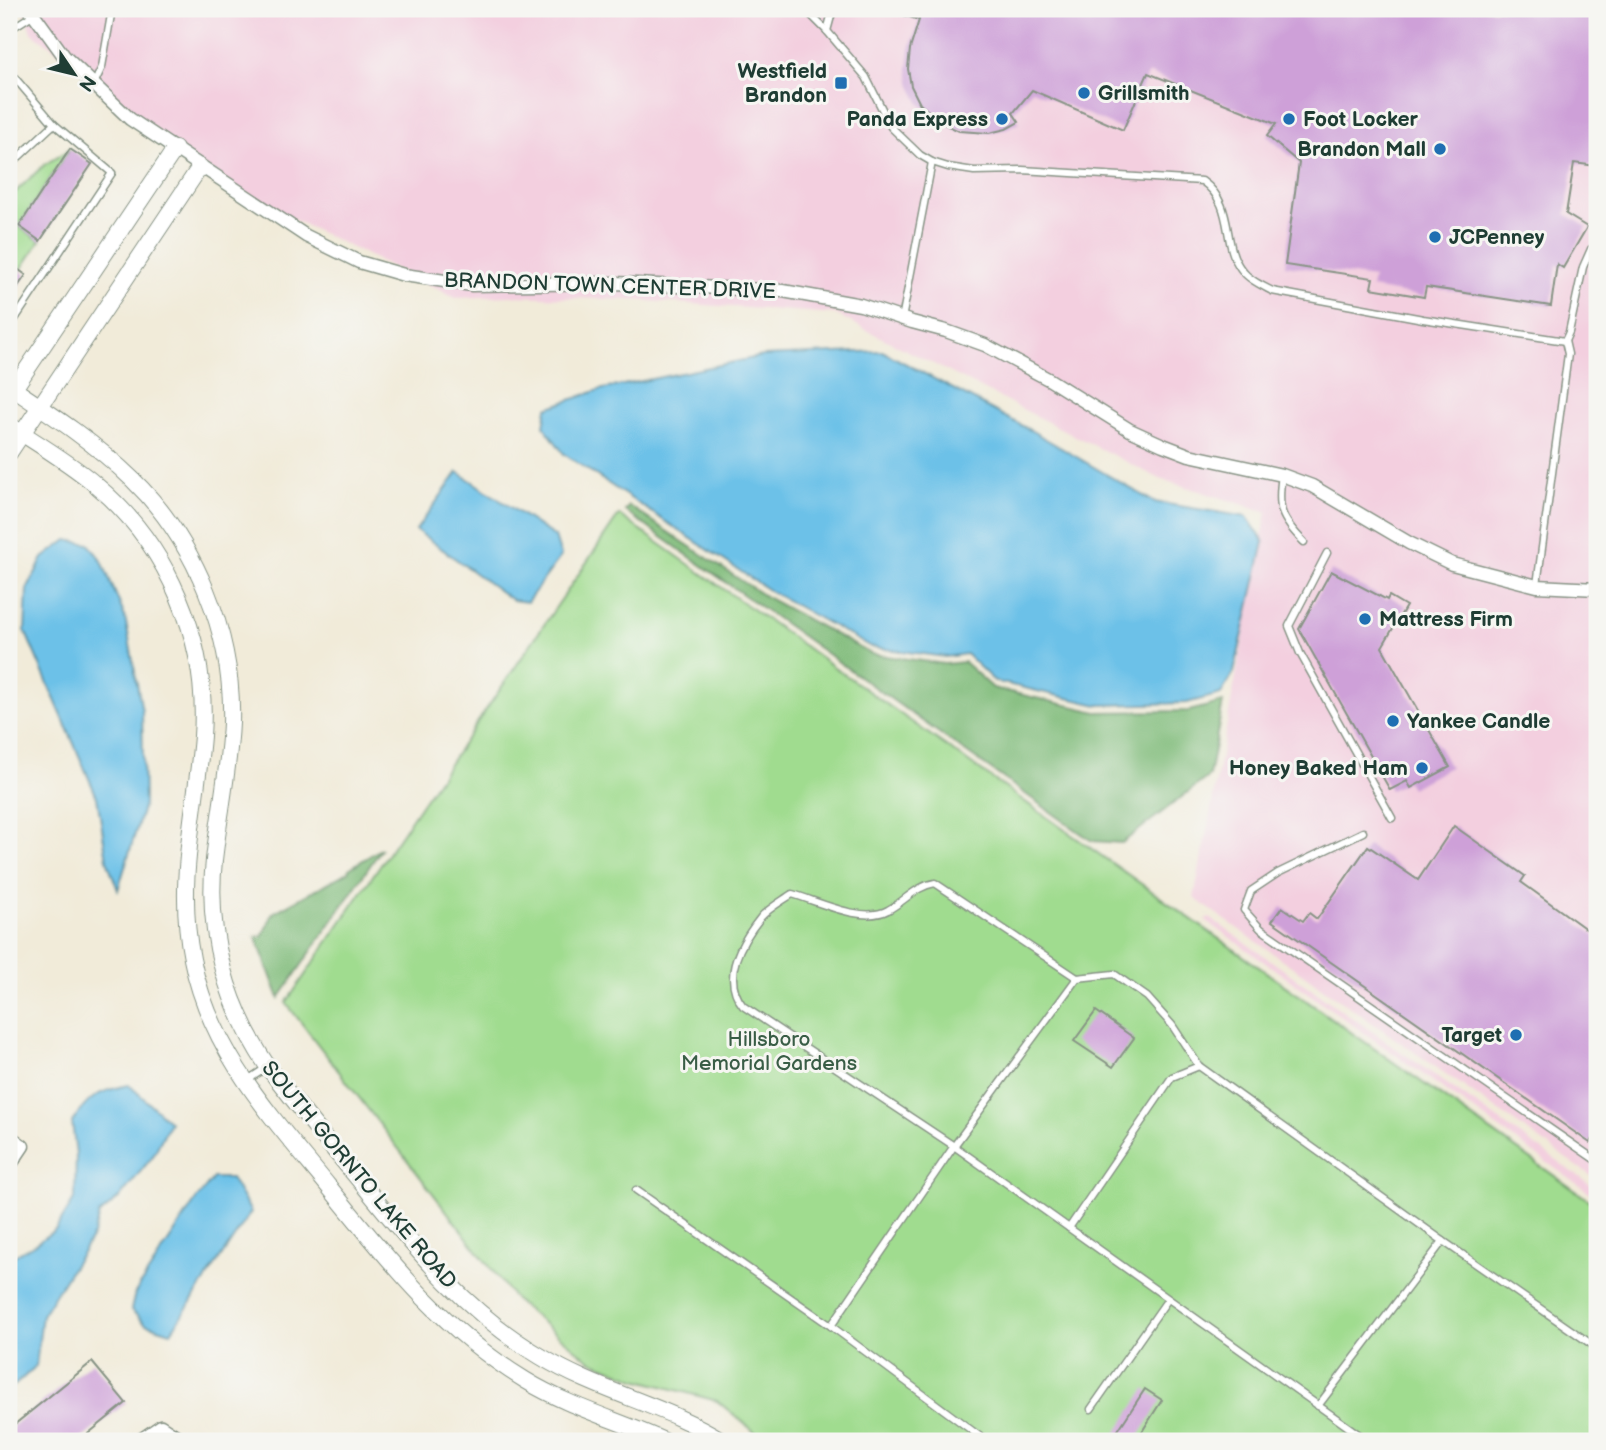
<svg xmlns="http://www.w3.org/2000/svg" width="1606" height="1450" viewBox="0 0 1606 1450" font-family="'Balsamiq Sans',sans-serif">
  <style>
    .built { fill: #f3cfdf }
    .green { fill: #a0dc8f; stroke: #608c62; stroke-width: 2 }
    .forest { fill: #80bc7a; stroke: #507c57; stroke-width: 2 }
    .water { fill: #6cc1e8; stroke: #467f8e; stroke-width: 2 }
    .building { fill: #cea0d8 }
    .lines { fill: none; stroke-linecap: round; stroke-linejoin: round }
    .service-casing { stroke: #889486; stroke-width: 9 }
    .minor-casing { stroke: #889486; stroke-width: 15 }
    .tertiary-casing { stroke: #889486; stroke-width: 18 }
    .service { stroke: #fff; stroke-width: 6 }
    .minor { stroke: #fff; stroke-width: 12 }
    .tertiary { stroke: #fff; stroke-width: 16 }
    .poi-dot { fill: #1f6fb2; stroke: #f6f6f2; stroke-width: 2.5 }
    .labels { text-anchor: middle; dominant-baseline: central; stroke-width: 6; stroke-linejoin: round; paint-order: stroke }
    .poi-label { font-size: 21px; font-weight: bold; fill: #1f3d34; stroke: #f6f6f2; text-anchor: end }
    .street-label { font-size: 21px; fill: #1f3d34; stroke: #f6f6f2 }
    .park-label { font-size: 21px; fill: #395d46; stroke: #f6f6f2 }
  </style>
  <rect width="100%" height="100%" fill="#f6f6f2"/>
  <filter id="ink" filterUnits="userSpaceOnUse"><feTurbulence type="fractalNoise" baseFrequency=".0143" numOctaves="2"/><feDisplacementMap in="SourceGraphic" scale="14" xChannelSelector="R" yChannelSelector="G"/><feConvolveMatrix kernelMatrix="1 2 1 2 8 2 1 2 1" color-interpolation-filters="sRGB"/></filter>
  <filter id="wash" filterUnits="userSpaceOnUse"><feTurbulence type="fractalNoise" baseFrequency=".00686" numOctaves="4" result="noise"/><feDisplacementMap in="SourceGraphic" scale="28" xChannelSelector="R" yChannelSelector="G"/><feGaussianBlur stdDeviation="1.57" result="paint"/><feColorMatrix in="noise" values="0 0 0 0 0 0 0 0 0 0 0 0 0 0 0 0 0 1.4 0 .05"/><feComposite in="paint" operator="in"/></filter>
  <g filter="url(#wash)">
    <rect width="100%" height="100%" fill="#f1ebd9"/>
    <g class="built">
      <path d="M23,9h1574v1171l-403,-282 73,-386 -107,-33 -325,-165 -201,-14 -123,-4 -55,2 -215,-104 -67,-42 -110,-96 -33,-24z"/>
      <path d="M1210,918l387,271v9l-392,-278z"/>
    </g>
    <g class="green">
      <path d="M70,149l-51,77 21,15 -20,30 -11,-8v-65l35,-33z"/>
      <path d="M619,515l978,691v235h-831l-49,-40 -81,-22 -47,-19 -73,-59 -230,-298z"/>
    </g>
    <g class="forest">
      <path d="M629,506l137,91 105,57 74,10 19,-2 29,26 104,24 92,-1 34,-9 -14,74 -87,67 -30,-2 -467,-330z"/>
      <path d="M382,848l-103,150 -23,-61h6l11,-24 75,-41 1,-3z"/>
    </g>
    <g class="water">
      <path d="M882,351l150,80 122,71 93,15 17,25 -30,130 -13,22 -34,9 -89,2 -104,-24 -28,-27 -21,3 -74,-10 -101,-56 -206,-137 -20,-28 3,-18 52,-18 164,-34z"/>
      <path d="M458,472l97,65 6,19 -34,46 -15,-2 -96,-70z"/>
      <path d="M67,540l22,4 13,17 23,56 17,94 2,93 -26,86 -11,-30 -10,-63 -72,-166 2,-42 16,-31z"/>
      <path d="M129,1085l41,37 -17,34 -33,41 -21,18 -6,20 -51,80 -6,51 -21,19 -6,2v-128l26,-15 21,-15 19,-31 1,-44 -4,-32c18,-26 26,-31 57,-37z"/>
      <path d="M213,1178h18l20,34 -80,120 -25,-8 -15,-14 4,-17 60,-92z"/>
    </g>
    <g id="blocks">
      <g class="building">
        <path d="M894,9h703v157l-23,-3 -8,51 21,13 -24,41 -6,-4 -6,42 -125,-19 -2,10 -53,-9 2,-10 -88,-13 14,-102 -32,-27 9,-12 -128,-51 -25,57 -91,-40 -19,23 6,9 -13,7 -17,4 -30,-2 -15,-7 -24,-20 -9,-18 -3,-17 2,-20 9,-29 -25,-8z"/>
        <path d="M70,149l22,15 -52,77 -21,-15z"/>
        <path d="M9,263l17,12 -17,24z"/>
        <path d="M1331,571l56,29 2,-4 17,10 -24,41 68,120 -39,21 -4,-7 -17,9 -91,-161z"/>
        <path d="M1454,826l71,50 -4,6 76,55v197l-7,9 -318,-222 10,-14 21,14 6,-8 8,6 51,-73 50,34z"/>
        <path d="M1096,1011l38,27 -21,29 -39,-26z"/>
        <path d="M92,1362l34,41 -47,38h-60l-10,-12z"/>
        <path d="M1145,1389l17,11 -26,41h-25z"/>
      </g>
    </g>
  </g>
  <g filter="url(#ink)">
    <use href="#blocks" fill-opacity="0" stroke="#889486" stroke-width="2"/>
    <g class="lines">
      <defs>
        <g id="service">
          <path d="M805,9l22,22 39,46 25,50 29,28 12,7 16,5 26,4 48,-1 180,11c34,24 19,62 39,88 7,10 20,16 31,22l151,28 142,22 4,-9 14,-65 8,-18 6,-2"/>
          <path d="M9,30l25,-16"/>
          <path d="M827,31l6,-22"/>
          <path d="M9,71l45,53 -45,42"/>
          <path d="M94,84l8,-17 10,-58"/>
          <path d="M902,319l30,-157"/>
          <path d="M9,328l103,-155 -58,-49"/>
          <path d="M1282,475c-5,33 -2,43 22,67"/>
          <path d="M1327,553l-38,73 11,27 92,165"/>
          <path d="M1537,585l31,-231 -3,-13"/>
          <path d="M1363,832l-85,41 -27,18 -7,19 17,19 336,232"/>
          <path d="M1077,978l-142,-95c-19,3 -30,18 -47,27 -25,14 -70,-9 -96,-16 -10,7 -23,14 -31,23 -20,25 -41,60 -18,89l211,140 414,295"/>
          <path d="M246,1081l20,-13"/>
          <path d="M636,1190l195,136 155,115"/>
          <path d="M1069,1228l103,-151 27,-11"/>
          <path d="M831,1326l123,-180 123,-168 37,-4 33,23 25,28 27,41 244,175 154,107"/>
          <path d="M1318,1406l125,-165"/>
          <path d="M1091,1409l77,-110"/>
        </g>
        <g id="minor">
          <path d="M30,9l34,47 66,63 176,117 53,26 45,13 68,10 143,-2 168,8 78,14 51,17 34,9 39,14 65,35 80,50 33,15 26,10 93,20 30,11 97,57 43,21 85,22 60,3"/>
          <path d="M9,1136l14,10 -14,21"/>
          <path d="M139,1441l22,-15 23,15"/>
        </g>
        <g id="tertiary">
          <path d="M9,386c42,28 86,57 123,93 63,61 102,156 99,244 -2,46 -12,92 -17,137 -8,74 13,146 54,207 31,41 64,80 97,120 53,65 101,125 175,169 58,36 126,49 183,85"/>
          <path d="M9,396l166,-247"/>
          <path d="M9,425c29,19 60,37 87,60 72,60 113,156 106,251 -6,77 -26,145 -10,223 18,92 80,158 137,228 60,74 114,143 196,193 44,27 93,40 139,61"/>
          <path d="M9,453l191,-286"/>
        </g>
      </defs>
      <use href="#service" class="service-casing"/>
      <use href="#minor" class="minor-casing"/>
      <use href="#tertiary" class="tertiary-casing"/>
      <use href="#service" class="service"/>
      <use href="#minor" class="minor"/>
      <use href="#tertiary" class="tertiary"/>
    </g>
  </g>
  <g class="poi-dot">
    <rect x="834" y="76" width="14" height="14" rx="3.5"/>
    <circle cx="1084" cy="93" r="7"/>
    <circle cx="1002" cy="119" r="7"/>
    <circle cx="1289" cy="119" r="7"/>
    <circle cx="1440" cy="149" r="7"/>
    <circle cx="1435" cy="237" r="7"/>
    <circle cx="1365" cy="619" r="7"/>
    <circle cx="1393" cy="721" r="7"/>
    <circle cx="1422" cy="768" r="7"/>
    <circle cx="1516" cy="1035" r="7"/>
  </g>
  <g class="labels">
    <g class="poi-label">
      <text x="827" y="71">Westfield<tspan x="827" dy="24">Brandon</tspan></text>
      <text x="1098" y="93" text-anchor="start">Grillsmith</text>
      <text x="988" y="119">Panda Express</text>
      <text x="1303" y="119" text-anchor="start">Foot Locker</text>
      <text x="1426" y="149">Brandon Mall</text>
      <text x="1449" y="237" text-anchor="start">JCPenney</text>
      <text x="1379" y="619" text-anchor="start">Mattress Firm</text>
      <text x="1407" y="721" text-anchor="start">Yankee Candle</text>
      <text x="1408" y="768">Honey Baked Ham</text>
      <text x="1502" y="1035">Target</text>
    </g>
    <g class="street-label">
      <text transform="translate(610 286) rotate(2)">BRANDON TOWN CENTER DRIVE</text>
      <text transform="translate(359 1175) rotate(50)">SOUTH GORNTO LAKE ROAD</text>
    </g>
    <g class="park-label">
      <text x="769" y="1039">Hillsboro<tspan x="769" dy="24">Memorial Gardens</tspan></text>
    </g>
  </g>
  <rect width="1606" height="1450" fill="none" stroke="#f6f6f2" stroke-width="35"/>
  <g transform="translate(74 74) rotate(125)" stroke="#f6f6f2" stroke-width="5" paint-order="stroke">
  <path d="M0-5L12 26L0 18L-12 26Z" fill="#1f3d34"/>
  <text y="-10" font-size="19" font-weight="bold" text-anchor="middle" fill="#1f3d34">N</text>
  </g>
</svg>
